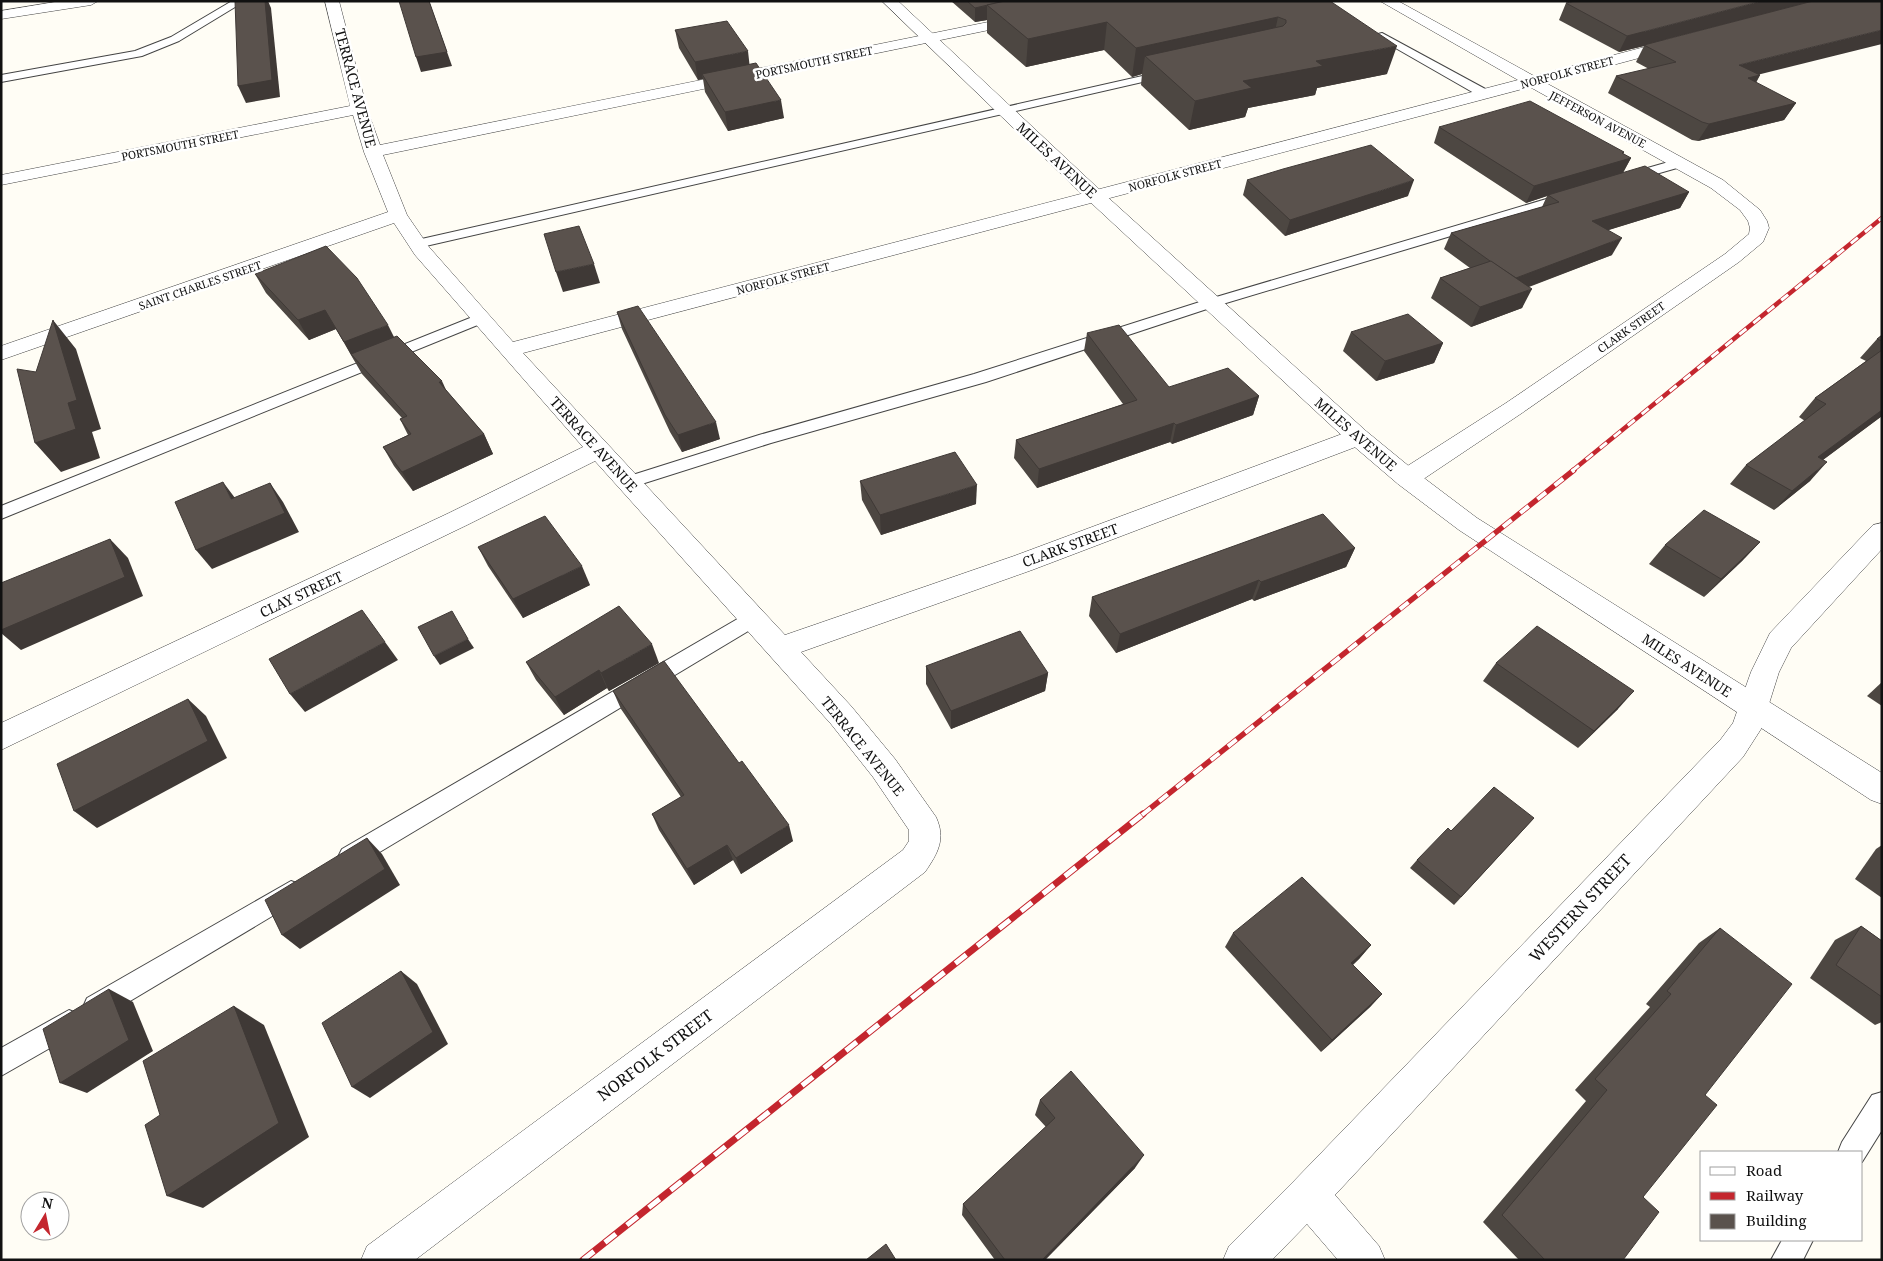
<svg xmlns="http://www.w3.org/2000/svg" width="1883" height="1261" viewBox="0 0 1883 1261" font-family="'Noto Serif',serif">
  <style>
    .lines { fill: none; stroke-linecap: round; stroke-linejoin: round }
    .service-casing { stroke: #444; stroke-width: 2 }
    .minor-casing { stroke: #444; stroke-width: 1 }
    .tertiary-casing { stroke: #444; stroke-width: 1 }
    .service { fill: #fff; fill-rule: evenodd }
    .minor { fill: #fff; fill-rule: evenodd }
    .tertiary { fill: #fff; fill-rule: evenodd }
    .rail-far2-casing { stroke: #c4262e; stroke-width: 4.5 }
    .rail-far1-casing { stroke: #c4262e; stroke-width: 5.5 }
    .rail-casing { stroke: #c4262e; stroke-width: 7 }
    .rail-far2 { stroke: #fff; stroke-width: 3; stroke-dasharray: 9; stroke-linecap: butt }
    .rail-far1 { stroke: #fff; stroke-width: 4; stroke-dasharray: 11; stroke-linecap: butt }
    .rail { stroke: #fff; stroke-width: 5; stroke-dasharray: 14; stroke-linecap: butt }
    .wall { fill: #4d4742 }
    .shaded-wall { fill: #3f3936 }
    .building { fill: #5a524d; stroke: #3f3936 }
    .labels { text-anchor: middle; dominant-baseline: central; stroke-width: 5; stroke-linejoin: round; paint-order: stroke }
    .far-street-label { font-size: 11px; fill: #111; stroke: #fff }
    .street-label { font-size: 14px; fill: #111; stroke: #fff }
    .near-street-label { font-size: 16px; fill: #111; stroke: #fff }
  </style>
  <rect width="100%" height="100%" fill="#fffdf5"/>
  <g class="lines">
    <defs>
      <g id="service">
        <path d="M232,1h13l-66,40 -37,15 -141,26v-7l134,-24 36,-14z"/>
        <path d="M1382,33l107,58 2,3 -6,4 -4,-1 -103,-59 -2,-2 2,-2z"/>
        <path d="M1169,70l4,1 2,2 -2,2 -756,173 -5,-1 -2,-3 2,-3 5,-1z"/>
        <path d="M1679,159l6,4 -1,3 -56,16 -7,-4 2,-3z"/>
        <path d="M1570,192l7,4 -2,3 -359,107 -230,76 -215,61 -142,45 -6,-2 -3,-4 3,-4 136,-43 215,-61 232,-74z"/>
        <path d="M480,314l5,2 3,3 -3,3 -484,197v-13z"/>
        <path d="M753,611l7,3 3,5 -3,5 -402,241 -8,3 -8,-3 -4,-8 4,-8 404,-235z"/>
        <path d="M291,881l8,3 4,8 -4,8 -194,116 -9,4 -9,-4 -4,-9 4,-9z"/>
        <path d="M69,1010l9,4 4,9 -4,9 -77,44v-28z"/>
        <path d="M1882,1092v38l-20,32v-10h-24l4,-10 30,-47z"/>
        <path d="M1782,1240h31l-10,20h-32z"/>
      </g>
      <g id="minor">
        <path d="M61,1h37l-7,4 -90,14v-8z"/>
        <path d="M325,1h14l28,108 13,36 643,-130 5,1 2,3 -2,3 -5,1 -640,132 24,60 22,32 84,95 1005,-262 -138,-79h18l136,75 141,-37 5,2 3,3 -3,3 -134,36 177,97 37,30 7,11 2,7 -6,14 -24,20 -217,151 -106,71 -9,2 -9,-2 -3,-6 3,-6 108,-69 219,-149 24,-20 1,-6 -2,-7 -8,-11 -29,-22 -181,-101 -1007,266 262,282 229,-79 336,-125 8,-2 8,2 4,6 -4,6 -334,127 -231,82 50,54 44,53 41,58c10,22 2,36 -11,55l-510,388h-54l6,-14 536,-396 6,-9v-11l-36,-53 -42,-53 -236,-263 -128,64 -466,225v-27l448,-210 134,-66 -168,-192 -21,-32 -393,137v-14l387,-134 -24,-60 -11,-37 -352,70v-10l349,-69z"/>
        <path d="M1882,523v26l-91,99 -12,24 -18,57 -18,28 -408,438 44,51 6,14h-47l-31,-36 -35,36h-49l6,-14 65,-65 427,-442 12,-16 18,-51 19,-39 103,-108z"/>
      </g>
      <path id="tertiary" d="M882,1h16l204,191 264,239 50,41 61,46 405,255v31l-11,-4 -412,-270 -61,-46 -48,-41 -262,-243z"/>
    </defs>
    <use href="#service" class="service-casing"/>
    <use href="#minor" class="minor-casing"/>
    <use href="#tertiary" class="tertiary-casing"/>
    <use href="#service" class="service"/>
    <use href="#minor" class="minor"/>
    <use href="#tertiary" class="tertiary"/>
    <defs>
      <path id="rail-far2" d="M1572,471l310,-253"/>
      <path id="rail-far1" d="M1142,815l432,-345"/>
      <path id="rail" d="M583,1260l560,-446"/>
    </defs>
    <use href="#rail-far2" class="rail-far2-casing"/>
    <use href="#rail-far1" class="rail-far1-casing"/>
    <use href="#rail" class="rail-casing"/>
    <use href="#rail-far2" class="rail-far2"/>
    <use href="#rail-far1" class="rail-far1"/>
    <use href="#rail" class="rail"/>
  </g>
  <g class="wall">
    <path d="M951,1h379l57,73 -70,14 -2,7 -67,13 -3,9 -56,13 -48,-45 1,-11 -10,3 -28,-27 -78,17 -39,-34v-13l-12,2z"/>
    <path d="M1566,3l192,71 2,1 -4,8 40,20 -12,17 -86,21 -6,-1 -84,-47 8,-17 33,-7 -13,-7 8,-16 -25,6 -60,-32z"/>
    <path d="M675,30l74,34 35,54 -56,13 -23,-39 -2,-13 -5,1 -19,-32z"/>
    <path d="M1439,127l185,25 -1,2 8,4 -8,15 66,19 -9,16 -72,22 4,25 -83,32 -7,21 -51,19 -40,-29 9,-20 30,-10 -26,-19 7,-16 91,-26 5,-11 -21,7 -92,-60z"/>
    <path d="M1247,180l161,16 -123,40 -42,-41z"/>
    <path d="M255,274l139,63 52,53 38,44 9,20 -80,37 -19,-25 -11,-19 25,-12 -8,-16 2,-1 -40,-44 -26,-45 -27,11 -43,-47z"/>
    <path d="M617,312l103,127 -38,13 -12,-20 -48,-103z"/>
    <path d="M1351,332l92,11 -9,20 -58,18 -33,-30z"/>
    <path d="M1087,333l82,54 90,9 -6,19 -81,29 -2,-2 -133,46 -23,-30 2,-18 107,-36 -39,-53z"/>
    <path d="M1882,335v81l-59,44 -13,21 -36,29 -44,-26 16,-19 59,-44 -6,-4 16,-19 51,-37 -6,-3 17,-19z"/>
    <path d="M860,481l116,23 -95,31 -19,-35z"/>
    <path d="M1760,542l-18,19 -38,36 -55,-33 16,-19z"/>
    <path d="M478,547l112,38 -67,33 -35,-52z"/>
    <path d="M1355,548l-9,19 -92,34 -2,-2 -136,54 -27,-37 3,-19z"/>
    <path d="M526,662l133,1 -50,28 -2,-3 -43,27 -28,-35z"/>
    <path d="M1496,663l122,46 -40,39 -95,-67z"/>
    <path d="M926,666l122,7 -3,18 -94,38 -25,-45z"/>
    <path d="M1882,682v24l-15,-10z"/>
    <path d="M613,691l180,150 -52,33 -8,-14 -39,25 -35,-55 -7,-16 29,-17 -60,-88z"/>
    <path d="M1534,818l-80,87 -44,-37 7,-8 34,-29z"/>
    <path d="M1882,845v53l-27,-19 21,-30z"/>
    <path d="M1861,926l21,15v81l-7,3 -65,-47 25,-38z"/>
    <path d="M1720,928l-15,167 -62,102 -20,63h-104l-36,-38 103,-121 -11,-11 75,-83 -4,-3 53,-61z"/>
    <path d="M1233,933l138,12 -12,14 -6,6 29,29 -12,13 -49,45 -96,-105z"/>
    <path d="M1040,1100l95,68 -90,92h-50l-33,-45 1,-11 83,-77 -11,-12z"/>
  </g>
  <g class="shaded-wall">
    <path d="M265,1h3l3,7 9,89 -34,6 -8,-17z"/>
    <path d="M429,1l23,65 -31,6 -5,-15z"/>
    <path d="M1762,1h54l-172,44v1l-25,6 8,-16z"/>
    <path d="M987,6v14l-12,2v-14z"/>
    <path d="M1278,17l-6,28 -127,11 -3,18 -10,3 4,-29z"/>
    <path d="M1107,22l-3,28 -78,17 2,-28z"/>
    <path d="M1882,30v14l-153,38 10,-17z"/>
    <path d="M1397,46l-10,28 -70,14 -2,7 -67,13 -3,9 -56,13 6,-29 48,-20 73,-20z"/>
    <path d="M748,51l2,18 -48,5 1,5 -5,1 -3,-18z"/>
    <path d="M1760,75l-10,17 -2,-14z"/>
    <path d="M781,100l3,18 -56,13 -3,-19z"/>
    <path d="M1796,103l-12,17 -86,21 11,-17z"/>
    <path d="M1624,152l-5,9 12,-3 -9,16 -74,21 -1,1 -21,7 8,-17z"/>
    <path d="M1414,180l-6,16 -123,40 5,-16z"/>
    <path d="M1689,192l-9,16 -97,30 9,-17z"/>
    <path d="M1622,238l-10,17 -106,40 8,-16z"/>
    <path d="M594,264l6,19 -37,9 -7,-20z"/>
    <path d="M1532,289l-10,19 -51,19 9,-20z"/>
    <path d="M325,310l11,19 -27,11 -11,-20z"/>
    <path d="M53,320l23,29 25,80 -9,3 8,26 -39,14 -26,-29 33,-40z"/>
    <path d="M388,325l10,20 -47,9 4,8 -11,-20z"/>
    <path d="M1443,343l-9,20 -58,18 9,-20z"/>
    <path d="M442,381l9,20 -12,-19z"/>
    <path d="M1259,396l-6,19 -81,29 4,-19z"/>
    <path d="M1882,410v6l-81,60 17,-19z"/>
    <path d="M716,422l4,17 -38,13 -4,-17z"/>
    <path d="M1174,423l-4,19 -133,46 2,-19z"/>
    <path d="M484,434l9,20 -80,37 -11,-19z"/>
    <path d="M1827,462l-17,19 -36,29 18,-19z"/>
    <path d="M223,482l15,20 -7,-3z"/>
    <path d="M270,483l13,19 16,30 -87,37 -16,-19z"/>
    <path d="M977,485l-1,19 -95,31 -1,-20z"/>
    <path d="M110,539l18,19 15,38 -122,54 -20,-17v-3z"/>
    <path d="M1760,542l-18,19 -38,36 17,-18z"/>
    <path d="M1355,548l-9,19 -92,34 7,-19z"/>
    <path d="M582,566l8,19 -67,33 -10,-19z"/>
    <path d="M1259,580l-7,19 -136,54 4,-19z"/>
    <path d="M468,639l6,9 -34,17 -6,-9z"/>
    <path d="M385,642l13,18 -93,52 -15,-18z"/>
    <path d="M652,644l7,19 -50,28 -8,-18z"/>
    <path d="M599,670l8,18 -43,27 -9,-18z"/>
    <path d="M1048,673l-3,18 -94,38v-18z"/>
    <path d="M1634,691l-16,18 -40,39 16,-17z"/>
    <path d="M188,699l18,17 21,42 -130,70 -23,-17z"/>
    <path d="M789,825l4,16 -52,33 -5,-16z"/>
    <path d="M367,838l15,16 18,31 -100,64 -18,-14z"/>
    <path d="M727,845l6,15 -39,25 -7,-16z"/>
    <path d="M1371,945l-12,14 -20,17 12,-13z"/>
    <path d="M401,971l16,13 31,60 -78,54 -18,-11z"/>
    <path d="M109,989l24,13 20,49 -66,42 -27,-10z"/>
    <path d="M1382,994l-12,13 -49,45 11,-12z"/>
    <path d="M234,1006l30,19 45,112 -106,71 -36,-12z"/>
    <path d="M1144,1155l-9,13 -90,92h-3z"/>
  </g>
  <g class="building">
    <path d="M235,1h30l7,79 -34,6z"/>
    <path d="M399,1h30l18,51 -31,5z"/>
    <path d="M967,1h38l-30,7z"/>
    <path d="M1005,1h325l67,45 -81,15 7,5 -80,15 9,7 -57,13 -50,-45 138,-30 3,-3v-3l-8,-3 -142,31 -29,-26 -79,17 -41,-34z"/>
    <path d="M1575,1h187l-135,35 -61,-33z"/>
    <path d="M1813,1h69v29l-143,35 21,10 -12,3 48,25 -87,21 -7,-2 -86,-46 60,-14 -32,-17z"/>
    <path d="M727,21l21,30 -53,11 -20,-32z"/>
    <path d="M756,63l25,37 -56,12 -23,-38z"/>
    <path d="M1530,101l94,51 -2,1 9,5 -97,28 -95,-59z"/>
    <path d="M1371,145l43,35 -124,40 -43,-40 36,-11z"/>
    <path d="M1645,166l44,26 -97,29 30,17 -106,40 -26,-17 -39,-28 108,-31 -11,-7z"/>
    <path d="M579,226l15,38 -38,8 -12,-38z"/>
    <path d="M326,246l31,32 31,47 -44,17 -19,-32 -27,10 -43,-46z"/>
    <path d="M1491,261l41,28 -52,18 -40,-29z"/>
    <path d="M638,306l78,116 -38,13 -13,-20 -48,-103z"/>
    <path d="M1408,314l35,29 -58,18 -34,-29z"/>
    <path d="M53,320l24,80 -9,3 8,26 -41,14 -18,-74 19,3z"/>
    <path d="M1119,325l50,62 59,-19 31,28 -83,29 -2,-2 -135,46 -23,-29 121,-40 -50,-67z"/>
    <path d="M1882,335v6l-5,-2z"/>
    <path d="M397,336l45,45 -3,1 45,52 -82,38 -19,-25 28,-13 -11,-15 7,-3 -56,-62z"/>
    <path d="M1882,350v60l-64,47 9,5 -35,29 -46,-26 80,-61 -11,-6z"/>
    <path d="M955,452l22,33 -97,30 -20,-34z"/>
    <path d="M223,482l8,17 39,-16 15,30 -89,37 -21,-48z"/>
    <path d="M1704,510l56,32 -39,37 -56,-34z"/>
    <path d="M1323,514l32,34 -94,34 -2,-2 -139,54 -28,-37z"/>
    <path d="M545,516l37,50 -69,33 -35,-52z"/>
    <path d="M110,539l15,38 -124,53v-47z"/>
    <path d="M619,606l33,38 -51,29 -2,-3 -44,27 -29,-35z"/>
    <path d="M362,610l23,32 -95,52 -21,-35z"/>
    <path d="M452,611l16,28 -34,17 -16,-29z"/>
    <path d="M1537,626l97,65 -40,40 -98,-68z"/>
    <path d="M1020,631l28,42 -97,38 -25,-45z"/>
    <path d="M664,661l75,102 3,-2 47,64 -53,33 -9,-13 -40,24 -35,-55 32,-19 -71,-104z"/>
    <path d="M188,699l20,42 -134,70 -17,-47z"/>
    <path d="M1494,787l40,31 -73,79 -44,-37 31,-32 3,3z"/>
    <path d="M367,838l18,31 -103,66 -17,-35z"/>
    <path d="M1302,877l69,68 -20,18 31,31 -50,46 -99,-107z"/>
    <path d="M1861,926l21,15v56l-46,-32z"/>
    <path d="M1720,928l72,56 -87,111 12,10 -74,92 16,15 -36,48h-78l-43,-45 105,-125 -12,-11 76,-85 -4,-3z"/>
    <path d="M401,971l32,61 -81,55 -30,-64z"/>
    <path d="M109,989l20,51 -69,43 -17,-54z"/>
    <path d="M234,1006l45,117 -112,73 -22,-71 15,-10 -17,-54z"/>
    <path d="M1071,1071l73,84 -102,105h-37l-42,-56 92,-86 -15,-18z"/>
    <path d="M886,1244l10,16h-30z"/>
  </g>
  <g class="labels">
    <g class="far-street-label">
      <text transform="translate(814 62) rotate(-12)">PORTSMOUTH STREET</text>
      <text transform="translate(1567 72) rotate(-15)">NORFOLK STREET</text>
      <text transform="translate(1598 119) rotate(28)">JEFFERSON AVENUE</text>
      <text transform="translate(180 145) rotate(-11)">PORTSMOUTH STREET</text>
      <text transform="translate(1175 175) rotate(-15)">NORFOLK STREET</text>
      <text transform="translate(783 278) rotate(-15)">NORFOLK STREET</text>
      <text transform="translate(200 285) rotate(-19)">SAINT CHARLES STREET</text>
      <text transform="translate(1631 327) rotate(-35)">CLARK STREET</text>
    </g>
    <g class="street-label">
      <text transform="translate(356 88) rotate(75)">TERRACE AVENUE</text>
      <text transform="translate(1057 160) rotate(43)">MILES AVENUE</text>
      <text transform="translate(1356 434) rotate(41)">MILES AVENUE</text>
      <text transform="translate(594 444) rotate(48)">TERRACE AVENUE</text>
      <text transform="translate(1070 545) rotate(-20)">CLARK STREET</text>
      <text transform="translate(301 594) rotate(-25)">CLAY STREET</text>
      <text transform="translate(1687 665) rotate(33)">MILES AVENUE</text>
      <text transform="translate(863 746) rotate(51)">TERRACE AVENUE</text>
    </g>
    <g class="near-street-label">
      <text transform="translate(1580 908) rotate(-47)">WESTERN STREET</text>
      <text transform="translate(655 1055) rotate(-37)">NORFOLK STREET</text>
    </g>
  </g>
  <rect width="1883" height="1261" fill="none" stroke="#111111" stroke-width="5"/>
  <rect x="1700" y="1151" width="162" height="90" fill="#ffffff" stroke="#a0a0a0"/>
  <rect x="1710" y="1167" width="25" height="8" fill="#ffffff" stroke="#a0a0a0"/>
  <text x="1746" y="1176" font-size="15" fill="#111111">Road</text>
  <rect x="1710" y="1192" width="25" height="8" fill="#c4262e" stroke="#a0a0a0"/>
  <text x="1746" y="1201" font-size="15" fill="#111111">Railway</text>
  <rect x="1710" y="1214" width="25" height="15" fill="#5a524d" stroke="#a0a0a0"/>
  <text x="1746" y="1226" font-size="15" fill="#111111">Building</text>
  <g transform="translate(45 1216) rotate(10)"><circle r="24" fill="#ffffff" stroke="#a0a0a0"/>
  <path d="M0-4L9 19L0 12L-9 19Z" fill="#c4262e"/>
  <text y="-8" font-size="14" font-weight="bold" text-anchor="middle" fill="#111111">N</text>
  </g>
</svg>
